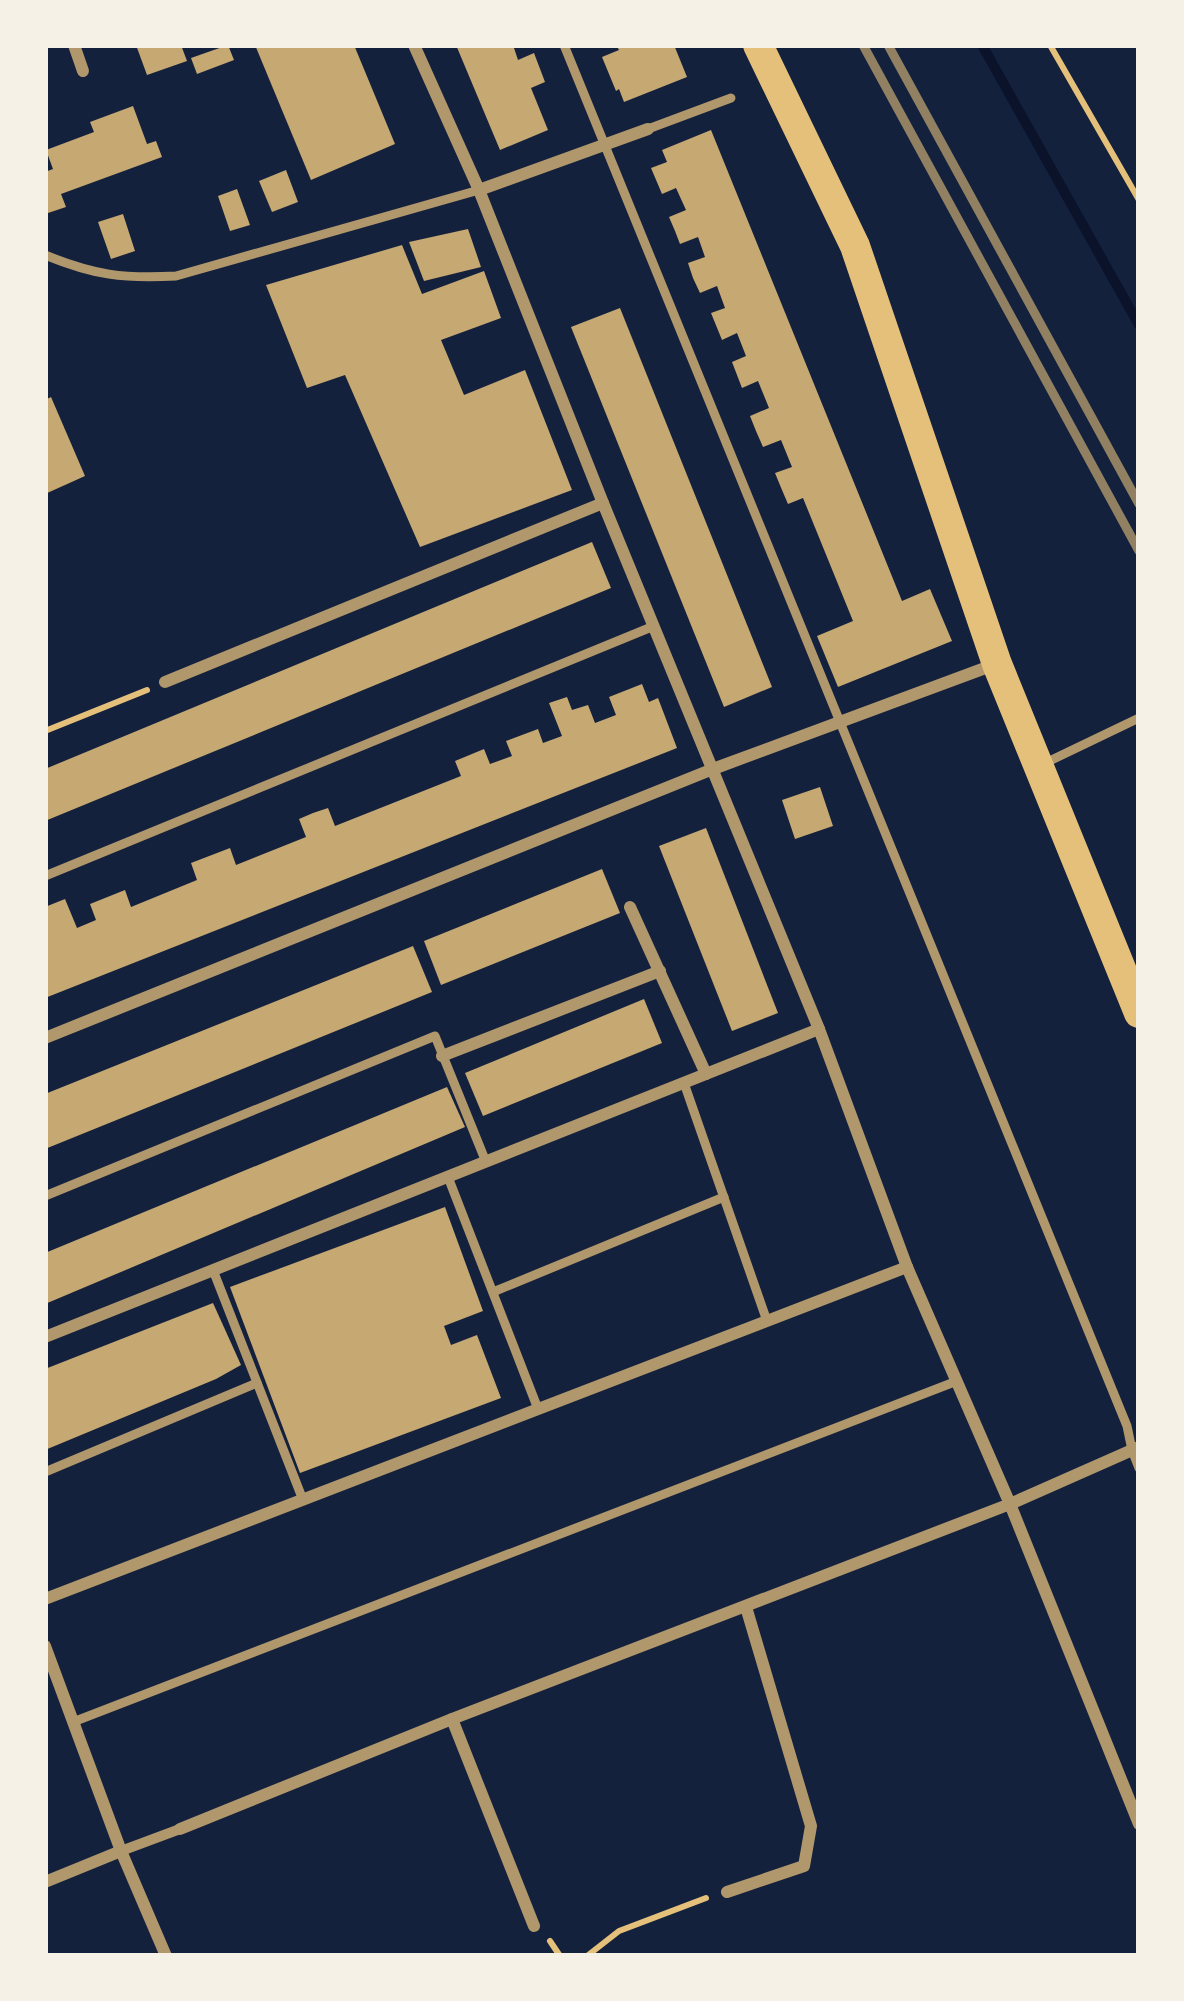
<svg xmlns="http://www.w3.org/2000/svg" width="1184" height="2001" viewBox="0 0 1184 2001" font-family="Signika,sans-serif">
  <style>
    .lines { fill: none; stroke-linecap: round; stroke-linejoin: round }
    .stream { stroke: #0b132b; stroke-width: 10 }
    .building { fill: #c6a872 }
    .path { stroke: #e5c07b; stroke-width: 6 }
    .service { stroke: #b1986c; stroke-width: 9 }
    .pedestrian { stroke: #b1986c; stroke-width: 10 }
    .minor { stroke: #b1986c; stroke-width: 12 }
    .trunk { stroke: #e5c07b; stroke-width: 30 }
    .rail { stroke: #918062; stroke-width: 9 }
  </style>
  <rect width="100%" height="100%" fill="#14213d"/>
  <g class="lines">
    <path class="stream" d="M982,45l157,280"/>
  </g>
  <g class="building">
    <path d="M136,45h45l6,16 -40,14z"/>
    <path d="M228,45l6,15 -37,14 -6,-16z"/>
    <path d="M255,45h99l41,99 -84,36z"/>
    <path d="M456,45h57l5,15 16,-7 11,29 -14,6 17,42 -48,20z"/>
    <path d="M616,45h58l13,32 -63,25 -5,-13 -3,2 -14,-34 17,-7z"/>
    <path d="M133,106l14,38 9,-3 6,16 -101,37 5,13 -21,7v-42l8,-3 -7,-19 48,-18 -4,-10z"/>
    <path d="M711,130l191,471 28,-12 22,52 -114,46 -21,-51 36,-15 -50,-123 -15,6 -6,-14 -7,-17 17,-6 -11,-27 -18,7 -7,-16 -6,-15 19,-8 -11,-27 -16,7 -10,-26 14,-6 -9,-23 -15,7 -11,-27 14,-5 -8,-22 -17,7 -7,-15 -5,-15 17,-6 -7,-20 -18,7 -5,-13 -6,-14 17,-7 -10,-22 -14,6 -11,-26 16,-6 -5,-12z"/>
    <path d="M286,170l12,32 -26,10 -13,-31z"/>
    <path d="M237,189l13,36 -20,6 -12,-35z"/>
    <path d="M123,214l12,37 -24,8 -13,-37z"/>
    <path d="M468,229l13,38 -57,14 -15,-39z"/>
    <path d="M402,245l20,49 62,-23 17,47 -60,22 23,55 61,-25 47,120 -152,57 -75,-172 -38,13 -41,-103z"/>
    <path d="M620,308l152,379 -48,20 -153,-380z"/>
    <path d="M51,397l34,79 -40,18v-94z"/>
    <path d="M592,542l19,46 -566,233v-52z"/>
    <path d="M642,684l7,18 9,-4 19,50 -632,250v-91l20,-8 12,29 19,-8 -6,-16 35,-14 6,17 66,-27 -6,-17 39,-15 6,17 70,-28 -7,-18 14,-6 15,-5 7,18 126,-50 -6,-15 29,-12 6,15 22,-8 -6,-15 32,-12 5,14 19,-7 -13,-33 18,-6 5,13 16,-5 7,18 21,-8 -7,-18z"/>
    <path d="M820,787l13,39 -38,13 -13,-39z"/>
    <path d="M706,828l72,185 -46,18 -73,-185z"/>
    <path d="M602,869l18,44 -179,72 -17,-44z"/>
    <path d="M413,946l19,46 -387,157v-55z"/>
    <path d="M644,999l18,44 -179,73 -18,-43z"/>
    <path d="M447,1087l18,40 -420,177v-51z"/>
    <path d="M445,1207l38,104 -39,15 7,19 26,-10 24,63 -201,75 -70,-186z"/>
    <path d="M213,1303l28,62 -25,14 -171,71v-81z"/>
  </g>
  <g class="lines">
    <g class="path">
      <path d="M1050,45l89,155"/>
      <path d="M45,731l102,-41"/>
      <path d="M550,1941l10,15"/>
      <path d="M587,1956l32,-25 87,-33"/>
    </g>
    <g class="service">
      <path d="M564,45l563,1381 5,24 7,18"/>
      <path d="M648,129l83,-31"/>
      <path d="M45,255c49,20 78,24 131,21l303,-86"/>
      <path d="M1041,765l98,-47"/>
      <path d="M45,876l609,-250"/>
      <path d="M684,1083l83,238"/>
      <path d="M448,1177l90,232"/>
      <path d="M45,1196l390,-160 51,126"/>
      <path d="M213,1270l90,230"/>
      <path d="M493,1292l231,-95"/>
      <path d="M45,1472l212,-89"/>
      <path d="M73,1722l884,-341"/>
    </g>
    <path class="pedestrian" d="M121,1851l59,-22"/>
    <g class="minor">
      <path d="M74,45l9,26"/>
      <path d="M414,45l65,145 124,313 216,526 88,238 103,237 129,320"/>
      <path d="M479,190l169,-61"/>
      <path d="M165,682l438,-179"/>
      <path d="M630,907l76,167"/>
      <path d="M45,1038l668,-269 283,-105"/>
      <path d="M442,1056l218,-85"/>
      <path d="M45,1337l774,-308"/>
      <path d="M45,1599l862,-332"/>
      <path d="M45,1646l76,205 45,105"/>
      <path d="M452,1719l82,207"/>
      <path d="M180,1829l272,-110 558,-215 129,-57"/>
      <path d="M45,1882l76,-31"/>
      <path d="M727,1892l77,-26 7,-40 -65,-219"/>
    </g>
    <path class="trunk" d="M758,45l97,201 142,418 142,349"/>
    <g class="rail">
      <path d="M863,45l276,506"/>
      <path d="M888,45l251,459"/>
    </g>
  </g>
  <rect width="1184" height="2001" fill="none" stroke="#f6f1e7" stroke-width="96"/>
</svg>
